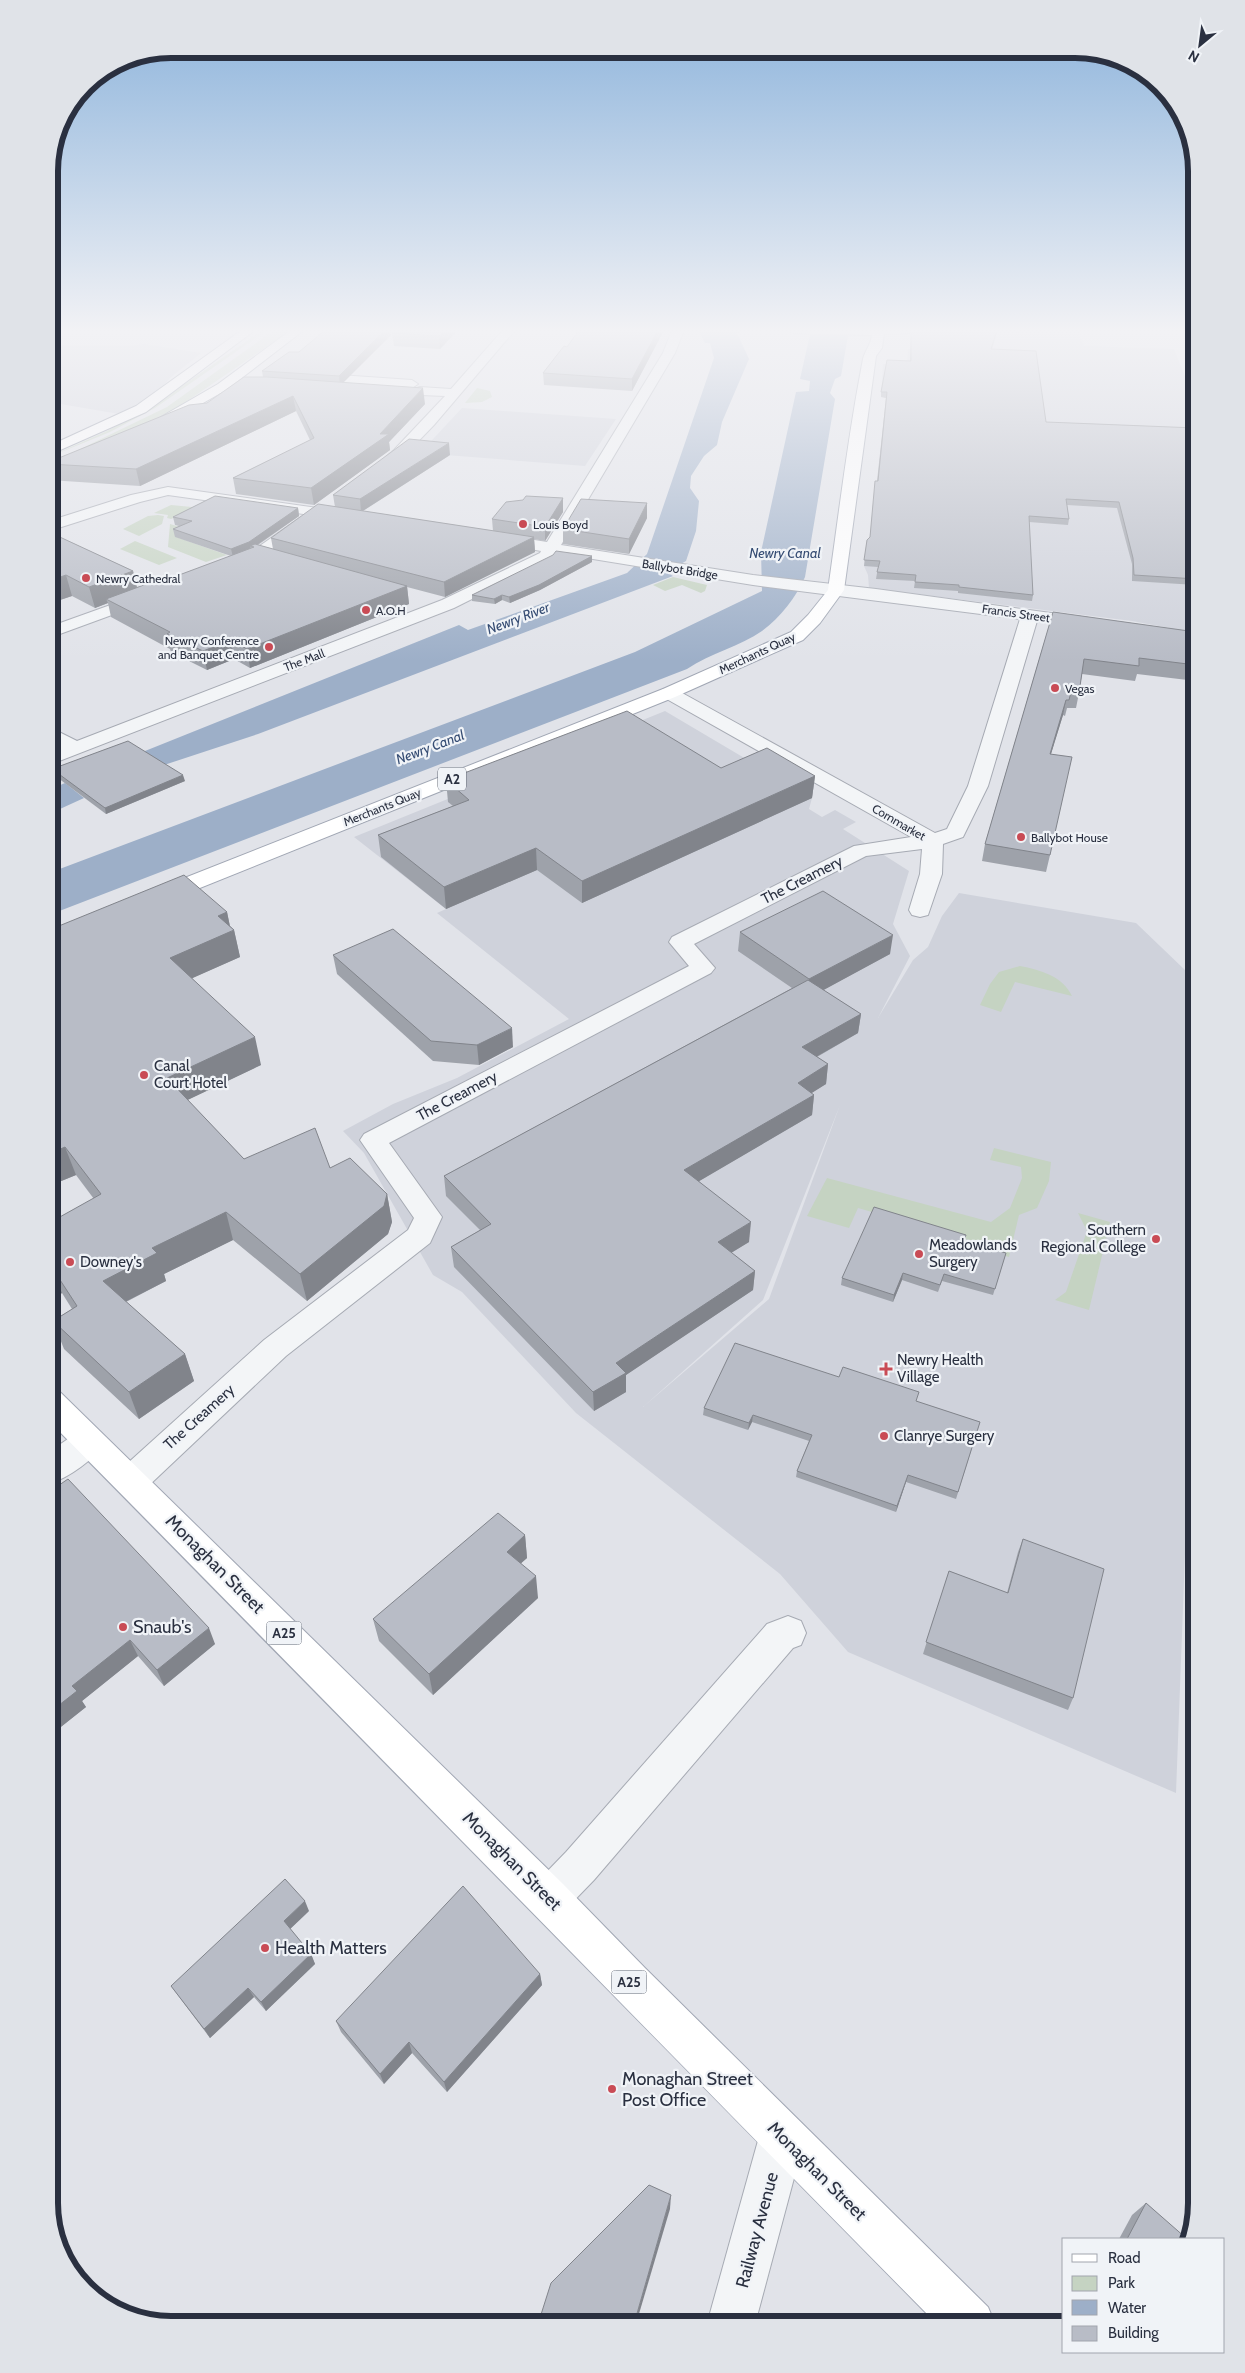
<svg xmlns="http://www.w3.org/2000/svg" width="1245" height="2373" viewBox="0 0 1245 2373" font-family="Cabin,sans-serif">
  <style>
    .built { fill: #cfd2db; fill-rule: evenodd }
    .green { fill: #c5d3c2 }
    .water { fill: #9dafc8 }
    .lines { fill: none; stroke-linecap: round; stroke-linejoin: round }
    .minor-casing { stroke: #a6aab3; stroke-width: 2 }
    .major-casing { stroke: #a1a7b4; stroke-width: 2 }
    .highway-casing { stroke: #89909f; stroke-width: 2 }
    .minor { fill: #f3f5f7; fill-rule: evenodd }
    .major { fill: #fff; fill-rule: evenodd }
    .highway { fill: #fff; fill-rule: evenodd }
    .wall { fill: #9ea2aa }
    .shaded-wall { fill: #81848b }
    .building { fill: #b8bcc6; stroke: #81848b }
    .poi-dot { fill: #c94b55; stroke: #f0f3f7; stroke-width: 2 }
    .labels { text-anchor: middle; dominant-baseline: central; stroke-width: 4.5; stroke-linejoin: round; paint-order: stroke }
    .far-poi-label { font-size: 12px; fill: #2a3040; stroke: #f0f3f7; text-anchor: start }
    .far-street-label { font-size: 12px; fill: #2a3040; stroke: #f0f3f7 }
    .far-water-label { font-size: 14px; font-style: italic; fill: #354c73; stroke: #f0f3f7 }
    .shield { fill: #f0f3f7; stroke: #656a77; stroke-width: 1 }
    .shield-label { font-size: 14px; font-weight: bold; fill: #2a3040 }
    .street-label { font-size: 15px; fill: #2a3040; stroke: #f0f3f7 }
    .poi-label { font-size: 15px; fill: #2a3040; stroke: #f0f3f7; text-anchor: start }
    .near-street-label { font-size: 18px; fill: #2a3040; stroke: #f0f3f7 }
    .near-poi-label { font-size: 18px; fill: #2a3040; stroke: #f0f3f7; text-anchor: start }
    .rim { fill: none; stroke: #2a3040; stroke-width: 6 }
  </style>
  <rect width="100%" height="100%" fill="#e1e3e9"/>
  <g class="built">
    <path d="M968,330h110l6,16 90,3 22,55v229l-64,-12 -263,-33 -1,-13 -4,-9 3,-20 7,-6 15,-78 -9,-1 2,-21h6l3,-42 -10,-1 2,-33 24,1 1,-16 41,1z"/>
    <path d="M144,344l57,9 -31,25 -12,14 -39,22 -70,-12v-57l79,1z"/>
    <path d="M462,408l154,11 -31,47 -165,-13z"/>
    <path d="M665,711l147,87 -3,11 13,8 13,-7 21,12 -13,7 66,42 -16,53 17,32 -32,62 35,-58 15,-13 14,-31 17,-23 177,30 49,47 11,1v586l-11,-3 -9,239 -328,-141 -68,-78 -204,-161 -114,-121 -29,-17 -69,-122 -21,-22 50,-27 64,-26 112,-59 -132,-106 9,-4 -92,-72zM840,1105l-71,194 -126,108 120,-107z"/>
  </g>
  <g class="green">
    <path d="M263,330h4l-112,78 -45,24 -61,25 58,-26 43,-23z"/>
    <path d="M274,330h17l-114,78 -58,28 -49,18 97,-47z"/>
    <path d="M477,388l13,3 2,6 -10,5 -17,1z"/>
    <path d="M171,505l21,2 2,2 -23,10 -4,-1 1,-3 -14,-2z"/>
    <path d="M158,515l6,1 -2,8 -23,12 -16,-7 25,-13z"/>
    <path d="M170,524l20,6 -14,7 51,18 -21,7 -38,-15z"/>
    <path d="M135,541l42,17 -18,7 -39,-16z"/>
    <path d="M673,577l34,8 -2,6 -4,2 -19,-8 -17,6 -12,-6z"/>
    <path d="M1020,966c20,4 43,10 52,30l-57,-14 -14,30 -21,-7 10,-21 9,-12z"/>
    <path d="M994,1148l57,14 -2,19 -12,27 -18,7 -10,42 -38,-11 1,-5 -114,-33 -9,20 -42,-12 20,-38 164,44 19,-14 12,-30 -1,-11 -31,-7z"/>
    <path d="M1078,1213l32,9 -21,88 -34,-10 11,-8 21,-61z"/>
  </g>
  <g class="water">
    <path d="M698,330l41,2 -2,1 12,26 -27,63 -5,23 -13,11 -13,20 -1,12 9,13 -3,30 -10,30 -20,11 7,4 -415,158 -97,32 -21,-13 319,-128 9,5 159,-57 20,-19 67,-196 -4,-15h-5z"/>
    <path d="M811,330h38l-8,46 -6,3 -5,14 5,6 -30,178c-9,20 -24,40 -43,54 -21,15 -52,22 -75,38l-638,246v-42l586,-221 127,-61 -1,-39 35,-160 13,-1 1,-10 -10,-2z"/>
    <path d="M65,783l19,15 -35,16v-24z"/>
  </g>
  <g class="lines">
    <defs>
      <g id="minor">
        <path d="M503,330h12l-81,95 -30,31 -14,11h-10l-2,-3 16,-14 51,-54 -24,-1 -17,6 -21,-3 -2,-3 2,-3 20,1 17,-6 31,2z"/>
        <path d="M672,330h12l-9,23 -114,192 192,30 123,14 212,29 6,1 2,4 -2,4 -6,1 -51,-7 -49,165 -25,51 -20,7 -1,30 -14,41 -8,2 -8,-2 -3,-5 11,-36 2,-25 -56,7 -172,88 21,24 -4,5 -322,170 53,74 -12,26 -144,113 -143,135 -12,4 -12,-4 -5,-10 5,-10 145,-131 144,-110 6,-12 -54,-78 4,-6 325,-168 -20,-24 3,-5 182,-91 57,-9 -248,-140 -3,-4 3,-4h12l260,144 12,-4 21,-43 52,-167 -267,-34 -197,-32 -4,6 -98,49 -405,157v-13l11,-4 -11,-7v-14l28,14 365,-141 98,-47 1,-2 -49,-9 -3,-3 8,-5 50,8 116,-189z"/>
        <path d="M310,373l102,7 6,4 -6,4 -106,-8 -2,-3 2,-3z"/>
        <path d="M168,487l178,25 7,4 -7,4 -178,-25 -28,7 -91,29v-10l82,-26z"/>
        <path d="M303,517l8,5 -3,3 -45,33 -30,12 -8,-5 2,-3 24,-10 47,-33z"/>
        <path d="M144,593l6,2 2,3 -2,3 -101,37v-11z"/>
        <path d="M89,1428l11,4 5,9c-9,18 -37,37 -56,43v-32l29,-20z"/>
        <path d="M788,1616l13,5 5,12 -5,12 -8,3 -199,232 -31,32 -14,6 -14,-6 -6,-14 6,-14 31,-32 201,-228z"/>
        <path d="M782,2114l16,7 7,16 -50,187h-48l52,-187 7,-16z"/>
      </g>
      <g id="major">
        <path d="M787,330h128l-6,3 -25,1 -2,14 -6,8 -32,234 -24,33 -17,17 -128,57 -510,205 -8,2 -8,-2 -3,-5 3,-5 514,-203 128,-57 17,-17 20,-25c11,-77 20,-155 35,-231 2,-8 8,-15 9,-24l-79,-2z"/>
        <path d="M49,1388l11,4 503,492 82,84 343,339 7,17h-58c-297,-300 -591,-603 -888,-903z"/>
      </g>
      <g id="highway">
        <path d="M242,330h13l-109,82 -97,43v-9l87,-40z"/>
        <path d="M291,330h13l-78,60 -60,34 -5,1 -7,-4 64,-37z"/>
      </g>
    </defs>
    <use href="#minor" class="minor-casing"/>
    <use href="#major" class="major-casing"/>
    <use href="#highway" class="highway-casing"/>
    <use href="#minor" class="minor"/>
    <use href="#major" class="major"/>
    <use href="#highway" class="highway"/>
  </g>
  <g class="wall">
    <path d="M458,330l-18,19 -46,-3 -2,-13z"/>
    <path d="M579,330h85l-32,61 -88,-6 -1,-12 24,-26z"/>
    <path d="M911,330h87l-6,19 54,73 150,6v157l-64,-4v-17l-15,-56 -50,-3 2,14 -1,6 -39,-3 4,73 -1,6 -74,-8v-2l-44,-3 1,-7 -39,-2 2,-12 -14,-1 3,-26 3,-2 7,-57 9,-83 -5,-1v-5l29,-31z"/>
    <path d="M391,335l-48,47 82,22 -36,38 1,8 -76,55 -78,-11 -3,-16 77,-38 -14,-29 -156,75 -91,-6v-18l158,-59 56,-26 -1,-6 37,-19z"/>
    <path d="M450,455l-87,56 130,20 -1,-12 71,-21v14l-18,29 -11,-2 1,13 -90,45 -38,-10 2,17 -159,64 -16,-9 -27,11 -36,-18 -1,-3 -59,-32 -3,-14 -13,5 -23,-12 -15,5 -8,-9v-60l84,39 4,16 18,-3 76,-28 -56,-19 -2,-8 6,-3 -4,-1 -2,-8 125,-9 1,8 -41,29 15,4 -2,-11 64,-31 -2,-12z"/>
    <path d="M647,503v15l-18,36 -66,-10v-15z"/>
    <path d="M592,562l-52,28 -30,13 -8,-3 -7,4 -23,-3v-6z"/>
    <path d="M1053,612l143,20v49l-59,-7 -2,7 -53,-7 -3,19 -3,15h-9l-2,8 -2,-1 -12,39 -1,101 -4,17 -64,-11 3,-17z"/>
    <path d="M721,768l94,8 -3,22 -230,105 -45,-33 -91,39 -65,-52 -3,-22 75,-29 -5,-4 -2,-22z"/>
    <path d="M52,769l133,12 -79,33 -52,-39z"/>
    <path d="M227,912l3,14 4,4 6,27 -48,21 69,87 -74,35 57,59 86,9 57,26 5,28 -4,12 -81,67 -74,-61 -69,34 2,7 -40,21 59,52 9,27 -55,38 -75,-70 -11,-28 19,-12 -10,-16 -13,8v-78l45,-24 -18,-24 -27,11v-256z"/>
    <path d="M740,932l150,22 -67,36 38,24 -3,19 -41,24 11,7 -2,20 -15,9 3,2 -2,20 -113,66 50,61 -18,11 24,18 -2,19 -127,85v17l-32,19 -140,-144 -3,-20 29,-17 -34,-34 -2,-20 348,-188 -54,-37z"/>
    <path d="M333,955l180,92 -34,18 -46,-4 -96,-87z"/>
    <path d="M964,1241l42,12 -13,42 -51,-14 -4,11 -36,-12 -9,22 -52,-17 1,-7z"/>
    <path d="M839,1377l141,45 -24,77 -50,-17 -10,30 -100,-35 1,-6 12,-30 -57,-19 -4,8 -45,-15 1,-7z"/>
    <path d="M49,1492l166,152 -51,42 -26,-30 -56,45 4,6 -29,23 -8,-10z"/>
    <path d="M525,1535l2,23 -6,5 17,35 -105,97 -54,-54 -6,-22z"/>
    <path d="M1023,1539l50,159 -5,12 -145,-56 26,-83 58,22 11,-41z"/>
    <path d="M309,1911l-19,18 21,25 4,10 -49,47 -12,-14 -44,41 -39,-52z"/>
    <path d="M540,1974l2,11 -95,107 -35,-39 -28,31 -43,-52 -5,-11z"/>
    <path d="M1146,2203l39,36h-66l13,-24z"/>
  </g>
  <g class="shaded-wall">
    <path d="M385,330h5l1,5 -51,51 -1,-10z"/>
    <path d="M445,330h13l-18,19 -1,-13z"/>
    <path d="M658,330h6l-32,61v-12z"/>
    <path d="M423,388l2,16 -36,38 1,8 -76,55 -3,-17 69,-54z"/>
    <path d="M293,396l3,15 -156,75 -4,-17z"/>
    <path d="M449,443l1,12 -89,57 -1,-13z"/>
    <path d="M563,498v14l-18,29v-14z"/>
    <path d="M647,503v15l-18,36v-15z"/>
    <path d="M298,508l1,8 -45,31 -4,-1 1,4 -18,7 -2,-8z"/>
    <path d="M534,537l1,15 -90,45 -1,-15z"/>
    <path d="M592,556v6l-52,28 -30,13 -1,-6z"/>
    <path d="M133,571l5,21 -32,7 2,4 -13,5 -6,-21z"/>
    <path d="M66,575l6,21 -15,5 -5,-21z"/>
    <path d="M407,586l2,18 -159,64 -3,-19z"/>
    <path d="M502,595v5l-7,4 -1,-5z"/>
    <path d="M231,640l3,19 -27,11 -4,-19z"/>
    <path d="M1066,700l-3,15 -17,55 4,-16z"/>
    <path d="M183,775l2,6 -79,33 -1,-6z"/>
    <path d="M815,776l-3,22 -230,105v-22z"/>
    <path d="M536,848l1,22 -91,39 -2,-22z"/>
    <path d="M227,912l4,20 3,-2 6,27 -63,28 -7,-27 48,-42z"/>
    <path d="M893,935l-3,19 -83,45 2,-20z"/>
    <path d="M861,1014l-3,19 -58,33 2,-19z"/>
    <path d="M512,1028l1,19 -34,18 -2,-20z"/>
    <path d="M255,1037l6,28 -86,41 -8,-28z"/>
    <path d="M828,1064l-2,20 -30,19 2,-20z"/>
    <path d="M814,1095l-2,20 -128,75v-20z"/>
    <path d="M65,1147l11,28 -27,11v-32z"/>
    <path d="M387,1194l5,28 -4,12 -81,67 -7,-27z"/>
    <path d="M226,1212l7,28 -69,34 2,7 -53,27 -10,-27 49,-33z"/>
    <path d="M751,1222l-2,20 -33,20 2,-20z"/>
    <path d="M51,1266l11,27 -13,8v-34z"/>
    <path d="M755,1271l-2,19 -127,85v17l-32,19 -1,-19 23,-29z"/>
    <path d="M903,1273l-1,7 -9,22 1,-7z"/>
    <path d="M185,1354l9,27 -55,38 -10,-27z"/>
    <path d="M753,1415l-1,7 -4,8 1,-7z"/>
    <path d="M908,1475l-2,7 -10,30 1,-6z"/>
    <path d="M525,1535l2,23 -18,16 -2,-22z"/>
    <path d="M536,1576l2,22 -105,97 -4,-21z"/>
    <path d="M209,1628l6,16 -51,42 -7,-16z"/>
    <path d="M130,1640l8,16 -56,45 4,6 -29,23 -8,-14v-3l23,-27z"/>
    <path d="M305,1901l4,10 -21,20 -4,-10z"/>
    <path d="M311,1954l4,10 -49,47 -5,-9z"/>
    <path d="M540,1974l2,11 -95,107 -3,-10z"/>
    <path d="M248,1988l6,9 -44,41 -6,-9z"/>
    <path d="M409,2042l3,11 -28,31 -4,-10z"/>
    <path d="M671,2195l-1,14 -34,115h-2z"/>
  </g>
  <g class="building">
    <path d="M325,330h60l-46,46 -77,-5 27,-19h10z"/>
    <path d="M396,330h49l-6,6 -47,-3z"/>
    <path d="M579,330h79l-26,49 -89,-6 21,-27 3,1z"/>
    <path d="M911,330h86l-6,19 45,2 10,71 150,6v151l-62,-4 -1,-17 -14,-56 -53,-3 3,20 -40,-3 4,79 -74,-8v-2l-44,-3 1,-7 -39,-3 3,-11 -16,-1 3,-20 3,-3 5,-56h3l9,-89h-6l6,-32 24,1z"/>
    <path d="M244,377h23l156,11 -43,46h9l-78,54 -78,-10 81,-40 -21,-42 -157,73 -87,-5v-2l140,-57 18,-2z"/>
    <path d="M409,439l40,4 -89,56 -27,-4z"/>
    <path d="M215,496l83,12 -49,34 -18,7 -58,-20 19,-8 -19,-4z"/>
    <path d="M526,496l37,2 -18,29 -53,-8 14,-17 17,-2z"/>
    <path d="M581,499l66,4 -18,36 -66,-10z"/>
    <path d="M318,504l216,33 -90,45 -173,-44z"/>
    <path d="M49,532l84,39 -44,16 -23,-12 -14,5 -3,-3z"/>
    <path d="M255,544l152,42 -160,63 -16,-9 -28,11 -36,-17 3,-2 -64,-33 46,-17 3,2 99,-37 -4,-1z"/>
    <path d="M556,551l36,5 -53,29 -30,12 -7,-2 -8,4 -22,-4 81,-40z"/>
    <path d="M1053,612l143,20v33l-57,-7v8l-55,-7 -5,34 -8,-1 -2,8h-3l-16,54 22,3 -22,98 -65,-11z"/>
    <path d="M627,711l94,57 46,-20 48,28 -233,105 -46,-33 -92,39 -66,-52 91,-35 -23,-20z"/>
    <path d="M128,741l55,34 -78,33 -53,-39z"/>
    <path d="M184,875l43,37 -9,4 16,14 -64,28 85,79 -88,41 77,81 71,-31 15,40 20,-10 37,36 -3,12 -84,68 -74,-62 -74,36 5,5 -54,28 82,73 -56,38 -76,-71 24,-15 -26,-40 -2,1v-44l52,-29 -36,-47 -16,7v-224z"/>
    <path d="M823,891l70,44 -84,44 -69,-47z"/>
    <path d="M393,929l119,99 -35,17 -46,-4 -98,-86z"/>
    <path d="M808,980l53,34 -59,33 26,17 -30,19 16,12 -130,75 67,52 -33,20 37,29 -139,92 10,10 -33,19 -142,-145 40,-23 -47,-48z"/>
    <path d="M874,1207l92,28 -2,6 42,12 -11,36 -51,-15 -4,11 -37,-12 -9,22 -52,-17z"/>
    <path d="M735,1343l104,34 4,-10 76,25 -3,9 64,21 -22,70 -50,-17 -11,31 -100,-35 15,-36 -59,-20 -4,8 -45,-15z"/>
    <path d="M68,1479l141,149 -52,42 -27,-30 -58,46 5,5 -28,22v-221z"/>
    <path d="M498,1513l27,22 -18,17 29,24 -107,98 -56,-55z"/>
    <path d="M1023,1539l81,30 -31,129 -147,-56 23,-71 59,22z"/>
    <path d="M285,1879l20,22 -21,20 27,33 -50,48 -13,-14 -44,41 -33,-43z"/>
    <path d="M463,1886l77,88 -96,108 -35,-40 -29,32 -44,-53z"/>
    <path d="M649,2185l22,10 -37,129h-96l13,-41z"/>
    <path d="M1146,2203l40,35 -1,1h-58z"/>
  </g>
  <linearGradient id="sky" x2="0" y2="1"><stop stop-color="#8ab2db"/><stop offset="0.5" stop-color="#f2f2f5"/><stop offset="1" stop-color="#f2f2f5" stop-opacity="0"/></linearGradient>
  <rect width="1245" height="662" fill="url(#sky)"/>
  <g class="poi-dot">
    <circle cx="523" cy="524" r="5"/>
    <circle cx="86" cy="578" r="5"/>
    <circle cx="366" cy="610" r="5"/>
    <circle cx="269" cy="647" r="5"/>
    <circle cx="1055" cy="688" r="5"/>
    <circle cx="1021" cy="837" r="5"/>
    <circle cx="144" cy="1075" r="5"/>
    <circle cx="1156" cy="1239" r="5"/>
    <circle cx="919" cy="1254" r="5"/>
    <circle cx="70" cy="1262" r="5"/>
    <path d="M883.5 1361.5h5v5h5v5h-5v5h-5v-5h-5v-5h5z"/>
    <circle cx="884" cy="1436" r="5"/>
    <circle cx="123" cy="1627" r="5"/>
    <circle cx="265" cy="1948" r="5"/>
    <circle cx="612" cy="2089" r="5"/>
  </g>
  <g class="labels">
    <g class="far-poi-label">
      <text x="533" y="524">Louis Boyd</text>
      <text x="96" y="578">Newry Cathedral</text>
      <text x="376" y="610">A.O.H</text>
      <text x="259" y="640" text-anchor="end">Newry Conference<tspan x="259" dy="14">and Banquet Centre</tspan></text>
      <text x="1065" y="688">Vegas</text>
      <text x="1031" y="837">Ballybot House</text>
    </g>
    <g class="far-street-label">
      <text transform="translate(680 569) rotate(9)">Ballybot Bridge</text>
      <text transform="translate(1016 613) rotate(8)">Francis Street</text>
      <text transform="translate(757 653) rotate(-25)">Merchants Quay</text>
      <text transform="translate(304 660) rotate(-21)">The Mall</text>
      <text transform="translate(382 807) rotate(-22)">Merchants Quay</text>
      <text transform="translate(899 822) rotate(30)">Cornmarket</text>
    </g>
    <g class="far-water-label">
      <text x="785" y="553">Newry Canal</text>
      <text transform="translate(518 618) rotate(-21)">Newry River</text>
      <text transform="translate(430 747) rotate(-21)">Newry Canal</text>
    </g>
    <g class="shield">
      <rect x="438" y="767.5" width="28" height="23" rx="4"/>
      <rect x="266.5" y="1621.5" width="35" height="23" rx="4"/>
      <rect x="611.5" y="1970.5" width="35" height="23" rx="4"/>
    </g>
    <g class="shield-label">
      <text x="452" y="779">A2</text>
      <text x="284" y="1633">A25</text>
      <text x="629" y="1982">A25</text>
    </g>
    <g class="street-label">
      <text transform="translate(802 880) rotate(-27)">The Creamery</text>
      <text transform="translate(457 1096) rotate(-28)">The Creamery</text>
      <text transform="translate(199 1417) rotate(-42)">The Creamery</text>
    </g>
    <g class="poi-label">
      <text x="154" y="1066">Canal<tspan x="154" dy="17">Court Hotel</tspan></text>
      <text x="1146" y="1230" text-anchor="end">Southern<tspan x="1146" dy="17">Regional College</tspan></text>
      <text x="929" y="1245">Meadowlands<tspan x="929" dy="17">Surgery</tspan></text>
      <text x="80" y="1262">Downey's</text>
      <text x="897" y="1360">Newry Health<tspan x="897" dy="17">Village</tspan></text>
      <text x="894" y="1436">Clanrye Surgery</text>
    </g>
    <g class="near-street-label">
      <text transform="translate(215 1564) rotate(45)">Monaghan Street</text>
      <text transform="translate(512 1861) rotate(45)">Monaghan Street</text>
      <text transform="translate(817 2171) rotate(45)">Monaghan Street</text>
      <text transform="translate(757 2230) rotate(-75)">Railway Avenue</text>
    </g>
    <g class="near-poi-label">
      <text x="133" y="1627">Snaub's</text>
      <text x="275" y="1948">Health Matters</text>
      <text x="622" y="2079">Monaghan Street<tspan x="622" dy="21">Post Office</tspan></text>
    </g>
  </g>
  <path d="M0 0H1245V2373H0ZM171 58H1075A113 113 0 0 1 1188 171V2203A113 113 0 0 1 1075 2316H171A113 113 0 0 1 58 2203V171A113 113 0 0 1 171 58Z" fill="#e0e3e8" fill-rule="evenodd"/>
  <path class="rim" d="M171 58H1075A113 113 0 0 1 1188 171V2203A113 113 0 0 1 1075 2316H171A113 113 0 0 1 58 2203V171A113 113 0 0 1 171 58Z"/>
  <rect x="1062" y="2238" width="162" height="115" fill="#f0f3f7" stroke="#a1a5ae"/>
  <rect x="1072" y="2254" width="25" height="8" fill="#ffffff" stroke="#a1a5ae"/>
  <text x="1108" y="2263" font-size="15" fill="#2a3040">Road</text>
  <rect x="1072" y="2276" width="25" height="15" fill="#c5d3c2" stroke="#a1a5ae"/>
  <text x="1108" y="2288" font-size="15" fill="#2a3040">Park</text>
  <rect x="1072" y="2300" width="25" height="15" fill="#9dafc8" stroke="#a1a5ae"/>
  <text x="1108" y="2313" font-size="15" fill="#2a3040">Water</text>
  <rect x="1072" y="2326" width="25" height="15" fill="#b8bcc6" stroke="#a1a5ae"/>
  <text x="1108" y="2338" font-size="15" fill="#2a3040">Building</text>
  <g transform="translate(1200 45) rotate(209)" stroke="#f0f3f7" stroke-width="4" paint-order="stroke">
  <path d="M0-4L9 19L0 12L-9 19Z" fill="#2a3040"/>
  <text y="-8" font-size="14" font-weight="bold" text-anchor="middle" fill="#2a3040">N</text>
  </g>
</svg>
